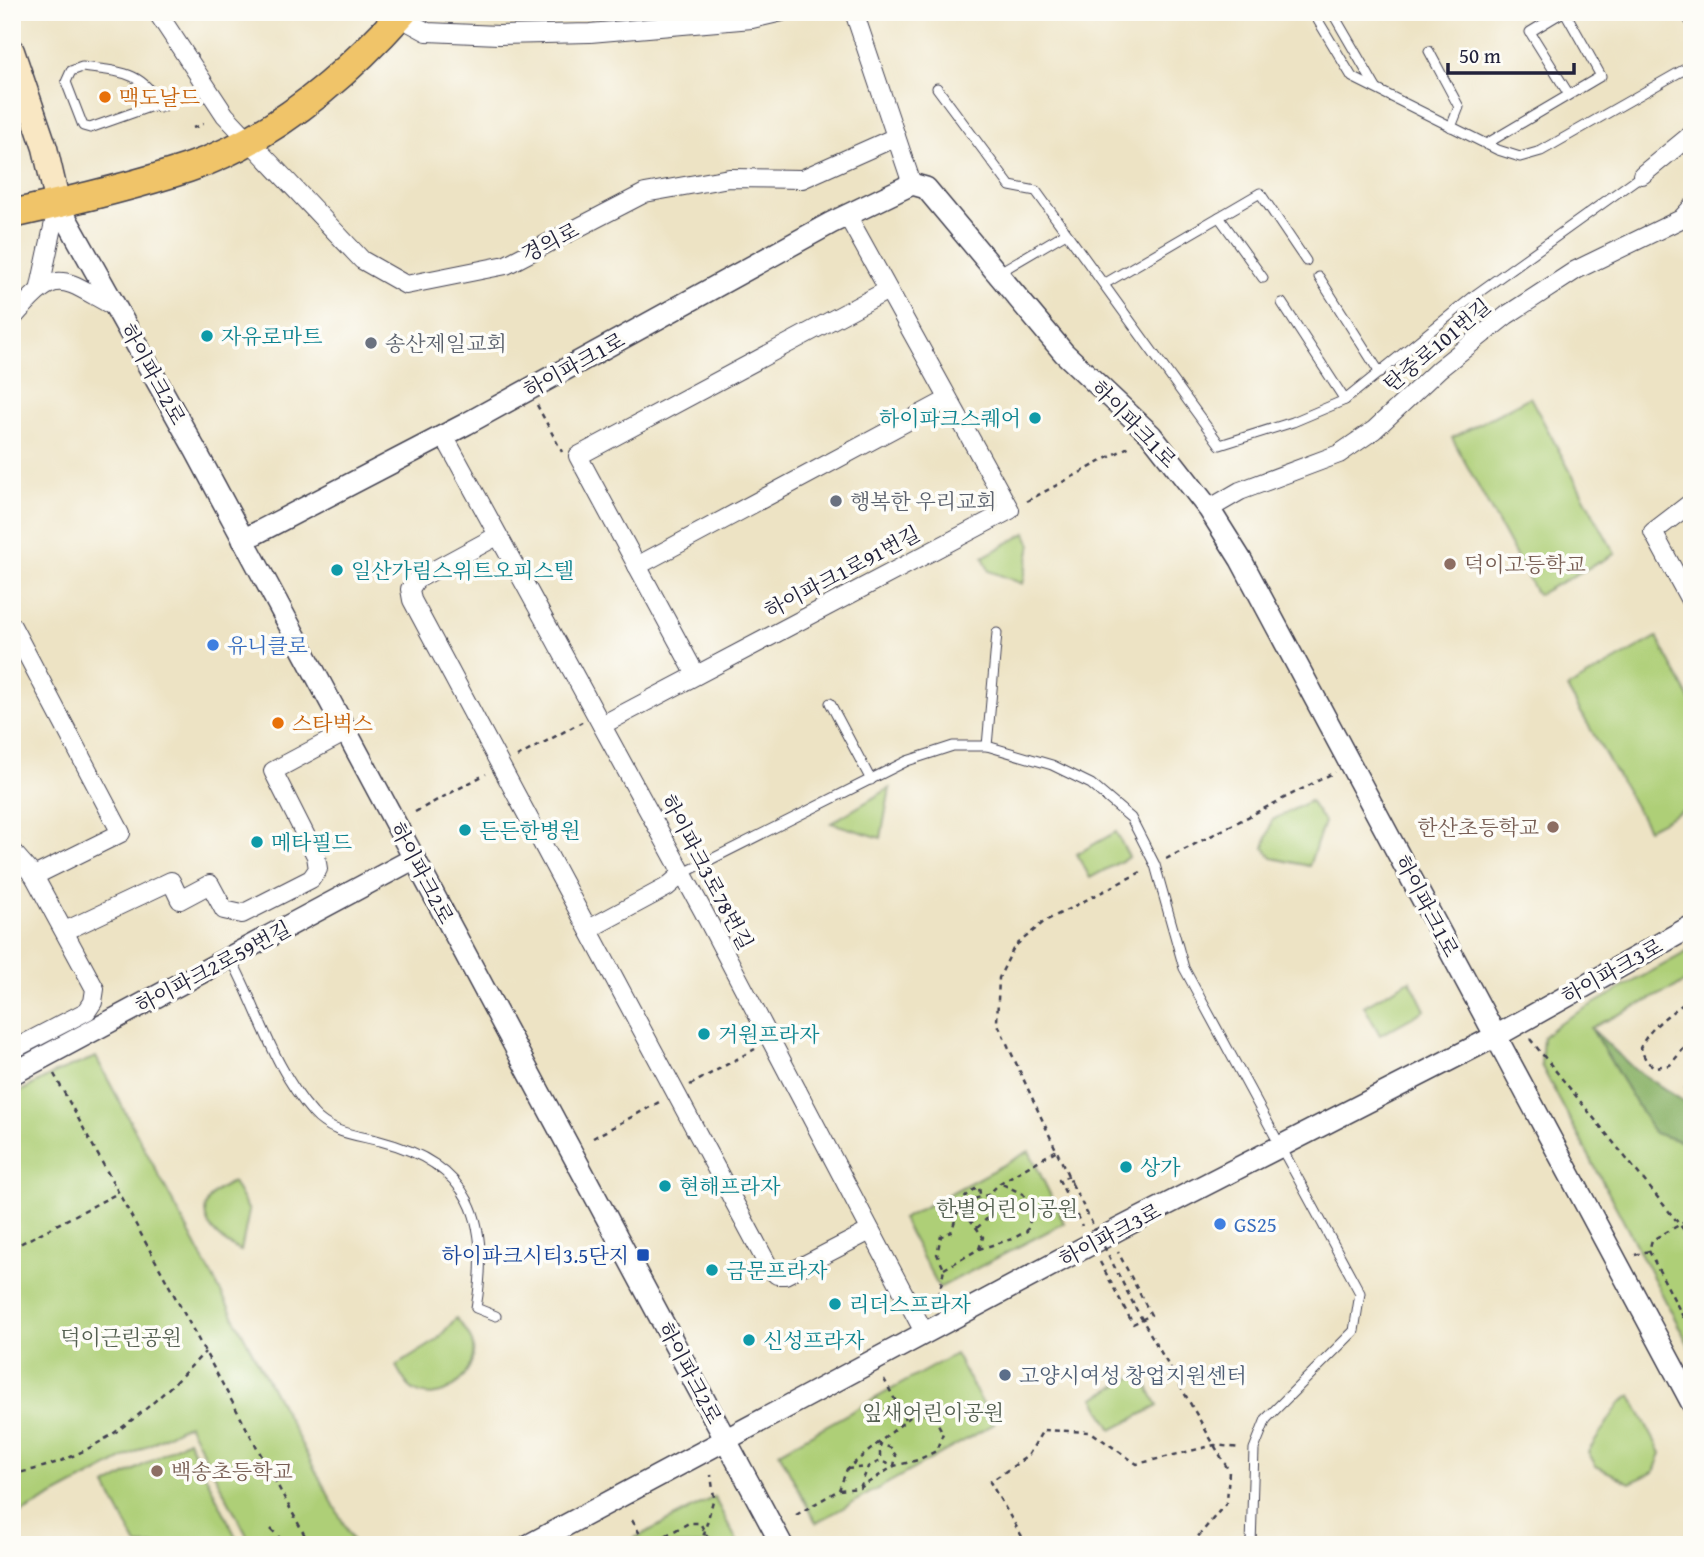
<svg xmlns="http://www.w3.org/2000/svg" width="1704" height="1557" viewBox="0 0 1704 1557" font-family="'Gentium Book Plus','Noto Serif KR',serif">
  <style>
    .green { fill: #aecf77; stroke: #687859; stroke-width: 2 }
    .forest { fill: #8ab268; stroke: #566a52; stroke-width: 2 }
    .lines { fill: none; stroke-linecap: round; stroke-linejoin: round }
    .service-casing { stroke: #403f50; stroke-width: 11 }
    .minor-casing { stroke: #403f50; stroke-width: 20 }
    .tertiary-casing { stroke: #403f50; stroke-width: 24 }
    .secondary-casing { stroke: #403f50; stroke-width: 27 }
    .primary-casing { stroke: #403f50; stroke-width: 31 }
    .path { stroke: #403f50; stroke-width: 2.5; stroke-dasharray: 5 5; stroke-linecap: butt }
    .service { stroke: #fff; stroke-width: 9 }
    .minor { stroke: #fff; stroke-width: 18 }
    .tertiary { stroke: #fff; stroke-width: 21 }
    .secondary { stroke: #f9e7c3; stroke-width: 24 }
    .primary { stroke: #f0c469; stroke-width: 28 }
    .path-bridge { stroke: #403f50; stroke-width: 2.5; stroke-dasharray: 5 5; stroke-linecap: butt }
    .food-dot { fill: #e8710a; stroke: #fdfcf7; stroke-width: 2.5 }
    .culture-dot { fill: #0f9aa8; stroke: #fdfcf7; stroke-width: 2.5 }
    .worship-dot { fill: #6b7280; stroke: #fdfcf7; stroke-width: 2.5 }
    .education-dot { fill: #8d6e63; stroke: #fdfcf7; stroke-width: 2.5 }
    .shop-dot { fill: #3f7fe0; stroke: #fdfcf7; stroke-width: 2.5 }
    .transit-dot { fill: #1a4fb4; stroke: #fdfcf7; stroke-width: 2.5 }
    .service-dot { fill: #5c6f8a; stroke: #fdfcf7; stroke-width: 2.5 }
    .labels { text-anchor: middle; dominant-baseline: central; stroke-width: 7; stroke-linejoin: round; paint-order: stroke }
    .food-label { font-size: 21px; fill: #c56008; stroke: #fdfcf7; text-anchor: start }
    .street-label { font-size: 21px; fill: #22223b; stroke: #fdfcf7 }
    .culture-label { font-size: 21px; fill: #0d838f; stroke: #fdfcf7; text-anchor: start }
    .worship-label { font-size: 21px; fill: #5b616d; stroke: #fdfcf7; text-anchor: start }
    .education-label { font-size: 21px; fill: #785e54; stroke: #fdfcf7; text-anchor: start }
    .shop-label { font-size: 21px; fill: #366cbe; stroke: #fdfcf7; text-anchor: start }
    .park-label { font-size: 21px; fill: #535f50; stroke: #fdfcf7 }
    .transit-label { font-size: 21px; fill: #164399; stroke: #fdfcf7; text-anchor: end }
    .service-label { font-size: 21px; fill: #4e5e75; stroke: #fdfcf7; text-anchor: start }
  </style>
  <rect width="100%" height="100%" fill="#fdfcf7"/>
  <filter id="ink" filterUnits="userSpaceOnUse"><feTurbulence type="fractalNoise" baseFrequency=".0143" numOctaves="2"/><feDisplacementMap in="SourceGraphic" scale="14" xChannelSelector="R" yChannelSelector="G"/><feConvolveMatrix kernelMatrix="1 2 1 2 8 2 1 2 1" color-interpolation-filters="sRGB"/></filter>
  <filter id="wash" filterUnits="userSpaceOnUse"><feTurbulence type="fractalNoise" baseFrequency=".00686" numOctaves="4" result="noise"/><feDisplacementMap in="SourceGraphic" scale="28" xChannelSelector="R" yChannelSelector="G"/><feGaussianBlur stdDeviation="1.57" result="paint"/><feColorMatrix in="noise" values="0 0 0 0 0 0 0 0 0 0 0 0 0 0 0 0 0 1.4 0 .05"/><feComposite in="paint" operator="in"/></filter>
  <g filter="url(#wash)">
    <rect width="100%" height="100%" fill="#ede3c4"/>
    <g class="green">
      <path d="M1530,397l85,157 -78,41 -85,-157z"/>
      <path d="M1026,533l5,12 -8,39 -34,-13 -6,-14z"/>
      <path d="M1657,637l35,66v103l-44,23 -81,-141z"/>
      <path d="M890,788l-9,50 -50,-15z"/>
      <path d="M1310,801l14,21 -15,44 -36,-8 -9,-10 8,-28z"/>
      <path d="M1116,832l13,25 -39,21 -13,-24z"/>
      <path d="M1692,949v30l-101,49 63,105 38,12v206l-151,-286 2,-28 16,-14z"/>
      <path d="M1410,980l15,30 -45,25 -16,-29z"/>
      <path d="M96,1057l259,488h-103l-64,-121 -176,94v-422l41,-22z"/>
      <path d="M1029,1151l35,72 -125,65 -37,-69z"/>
      <path d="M233,1182l16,29 -8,40c-37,-17 -54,-50 -8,-69z"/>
      <path d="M456,1318c7,8 15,17 17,28 4,30 -34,62 -61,43 -7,-5 -11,-15 -16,-23l40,-25z"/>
      <path d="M955,1354l39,70 -178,99 -37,-71z"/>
      <path d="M1141,1373l17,33 -46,24 -18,-32z"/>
      <path d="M1631,1396l30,57 -7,19 -24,11 -34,-17 -8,-14 32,-49z"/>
      <path d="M188,1440l52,105h-103l-31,-59z"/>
      <path d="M714,1497l25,48h-101l-3,-7z"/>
    </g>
    <path class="forest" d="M1591,1028l42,40 59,39v38l-38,-12z"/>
  </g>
  <g filter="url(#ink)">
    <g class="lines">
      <defs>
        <g id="service">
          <path d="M1313,12l39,65 146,73 22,7 21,-6 151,-86"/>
          <path d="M1332,12l44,76"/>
          <path d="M1563,12l-33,20 38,61"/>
          <path d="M1683,12l9,12"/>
          <path d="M1429,51l30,56 -8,20"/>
          <path d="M82,67c39,5 59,3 80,40l-10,-1 -62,22 -7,-2 -17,-44 5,-11z"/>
          <path d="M937,88l73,98 26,5 184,254 73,-23 52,-22 130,-105 167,-120"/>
          <path d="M1486,144l115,-68 -36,-64"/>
          <path d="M1219,217l44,61"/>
          <path d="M998,273l68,-40"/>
          <path d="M1319,277l61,96"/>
          <path d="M1104,284l156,-91 46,68"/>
          <path d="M1282,303l63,97"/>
          <path d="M830,703l41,77"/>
          <path d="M987,746l10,-113"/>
          <path d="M682,874l225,-113 46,-15h34l65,19 39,19 40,34 24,47 29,103 176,325 -6,38 -88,88 -12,30 -3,96"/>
          <path d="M230,957c28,51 43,111 83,156 17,20 43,22 67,28 91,23 111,80 96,167l20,8"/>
        </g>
        <g id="minor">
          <path d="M157,12l68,103 137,145 44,25 100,-20 139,-72 84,-15 73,1 94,-42"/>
          <path d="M390,12l37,20 72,3 91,-2 162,-14 30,-7"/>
          <path d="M854,12l58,172"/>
          <path d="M1642,175l50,-41"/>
          <path d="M40,287l18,-83"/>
          <path d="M12,319c47,-54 46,-42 105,-11"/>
          <path d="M444,436l259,475 221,421"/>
          <path d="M1692,502l-39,30 39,72"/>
          <path d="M1209,509l31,-18 99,-37 35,-24 65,-61 68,-54 69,-45 105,-51 11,-12"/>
          <path d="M497,536l-81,44 -6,9 2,11 358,669 7,6h8l85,-44"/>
          <path d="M637,566l310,-166"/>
          <path d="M12,626l109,207 -87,43"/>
          <path d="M696,675l-118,-219 310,-166"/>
          <path d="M602,725l408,-215 -163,-295"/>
          <path d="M12,851l22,25 61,113 -2,13 -6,9 -75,39"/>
          <path d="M589,929l78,-42 15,-13"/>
          <path d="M65,931l106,-50 9,19 30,-16 14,26 18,4 69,-35 7,-10 -2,-13 -43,-85 73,-39"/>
        </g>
        <g id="tertiary">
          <path d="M58,204l138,247 586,1094"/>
          <path d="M243,540l223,-116 365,-201 81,-39 14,4 138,165 87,82 58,74 32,51 451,843"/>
          <path d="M12,1074l401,-215"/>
          <path d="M529,1545l590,-316 377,-193 196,-110"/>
        </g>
        <path id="secondary" d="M12,51l33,97 13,56"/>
        <path id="primary" d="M12,214c59,-13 119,-27 176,-46 85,-29 156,-90 215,-156"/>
      </defs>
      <use href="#service" class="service-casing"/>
      <use href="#minor" class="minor-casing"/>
      <use href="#tertiary" class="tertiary-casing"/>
      <use href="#secondary" class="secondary-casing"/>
      <use href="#primary" class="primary-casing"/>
      <g class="path">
        <path d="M193,128l10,-4"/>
        <path d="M537,405l25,47"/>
        <path d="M1027,501l105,-56"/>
        <path d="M517,757l65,-35"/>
        <path d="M415,812l71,-38"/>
        <path d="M1166,859l169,-87"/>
        <path d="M1692,998c-20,14 -41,27 -52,50l7,14 8,5 15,-2 15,-18 7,-20"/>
        <path d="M1530,1039l162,201"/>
        <path d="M1692,1057l-8,31 8,13"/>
        <path d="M54,1074l256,471"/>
        <path d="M690,1085l65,-36"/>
        <path d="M593,1138l68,-37"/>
        <path d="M1069,1176l-10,4 23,46"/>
        <path d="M1072,1184l-75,-162 2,-44 15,-31 31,-26 100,-51"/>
        <path d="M977,1228l16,-15v-9l-5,-9"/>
        <path d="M12,1248l106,-55"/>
        <path d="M979,1249l4,-12 -16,-22 3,-15 18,-5 12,-12 57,-33"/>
        <path d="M1649,1251l43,83"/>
        <path d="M1635,1255l14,-4 3,-11 40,-22"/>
        <path d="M1100,1262l33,62 18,-9 -33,-63"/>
        <path d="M944,1269l35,-20 33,-10 15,-8 6,-21 -10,-16 -23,-11"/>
        <path d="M939,1296l5,-27 -7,-15 4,-18 10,-4c8,-20 7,-35 28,-45l1,7"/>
        <path d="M1135,1307l94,164 -2,31 -31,37 -11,6"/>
        <path d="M884,1379l21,40"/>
        <path d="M847,1469l21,-2"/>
        <path d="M12,1474c84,-14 136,-63 193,-122"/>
        <path d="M860,1488l8,-21 12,-6 14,5 2,-10 -5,-8 -11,-4v17"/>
        <path d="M796,1515l43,-25 21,-2 34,-22 24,-6 18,-9 7,-18 -9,-16 -18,-5 -69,57 -8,21"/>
        <path d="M632,1520l14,25"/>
        <path d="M271,1529l16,16"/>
        <path d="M648,1545l41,-22h11l12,22"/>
        <path d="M701,1545l13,-48 -3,-22"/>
        <path d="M1027,1545l-37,-63 38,-26 15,-26 48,2 46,32 78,-19 25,3"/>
      </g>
      <use href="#service" class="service"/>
      <use href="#minor" class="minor"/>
      <use href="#tertiary" class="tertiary"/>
      <use href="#secondary" class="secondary"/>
      <use href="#primary" class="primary"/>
      <path class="path-bridge" d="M1072,1184l63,123"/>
    </g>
  </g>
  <g class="food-dot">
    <circle cx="105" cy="97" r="7"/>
    <circle cx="278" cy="723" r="7"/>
  </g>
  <g class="culture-dot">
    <circle cx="207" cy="336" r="7"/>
    <circle cx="1035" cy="418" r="7"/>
    <circle cx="337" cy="570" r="7"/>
    <circle cx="465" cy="830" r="7"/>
    <circle cx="257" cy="842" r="7"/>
    <circle cx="704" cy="1034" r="7"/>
    <circle cx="1126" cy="1167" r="7"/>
    <circle cx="665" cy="1186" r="7"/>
    <circle cx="712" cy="1270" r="7"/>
    <circle cx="835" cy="1304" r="7"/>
    <circle cx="749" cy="1340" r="7"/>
  </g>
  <g class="worship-dot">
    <circle cx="371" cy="343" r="7"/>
    <circle cx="836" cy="501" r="7"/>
  </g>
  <g class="education-dot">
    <circle cx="1450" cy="564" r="7"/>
    <circle cx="1553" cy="827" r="7"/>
    <circle cx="157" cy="1471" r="7"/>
  </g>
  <g class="shop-dot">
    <circle cx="213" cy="645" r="7"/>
    <circle cx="1220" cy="1224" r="7"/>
  </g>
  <rect class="transit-dot" x="636" y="1248" width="14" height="14" rx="3.5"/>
  <circle class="service-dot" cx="1005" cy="1375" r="7"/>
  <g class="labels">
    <g class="food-label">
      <text x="119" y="97">맥도날드</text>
      <text x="292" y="723">스타벅스</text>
    </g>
    <g class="street-label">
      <text transform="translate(550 242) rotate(-27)">경의로</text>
      <text transform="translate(1437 345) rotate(-40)">탄중로101번길</text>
      <text transform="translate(574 365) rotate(-29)">하이파크1로</text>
      <text transform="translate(153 374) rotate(61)">하이파크2로</text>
      <text transform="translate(1134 424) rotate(46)">하이파크1로</text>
      <text transform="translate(842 572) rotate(-28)">하이파크1로91번길</text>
      <text transform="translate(707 872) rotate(62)">하이파크3로78번길</text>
      <text transform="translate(422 873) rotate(62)">하이파크2로</text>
      <text transform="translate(1427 906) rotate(62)">하이파크1로</text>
      <text transform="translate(213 967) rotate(-28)">하이파크2로59번길</text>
      <text transform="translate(1612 971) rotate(-29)">하이파크3로</text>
      <text transform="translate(1110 1235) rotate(-28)">하이파크3로</text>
      <text transform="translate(690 1373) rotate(62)">하이파크2로</text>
    </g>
    <g class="culture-label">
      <text x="221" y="336">자유로마트</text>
      <text x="1021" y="418" text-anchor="end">하이파크스퀘어</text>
      <text x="351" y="570">일산가림스위트오피스텔</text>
      <text x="479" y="830">든든한병원</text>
      <text x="271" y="842">메타필드</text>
      <text x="718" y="1034">거원프라자</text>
      <text x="1140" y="1167">상가</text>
      <text x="679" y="1186">현해프라자</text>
      <text x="726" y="1270">금문프라자</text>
      <text x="849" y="1304">리더스프라자</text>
      <text x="763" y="1340">신성프라자</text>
    </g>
    <g class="worship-label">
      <text x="385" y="343">송산제일교회</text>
      <text x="850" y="501">행복한 우리교회</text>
    </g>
    <g class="education-label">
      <text x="1464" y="564">덕이고등학교</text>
      <text x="1539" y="827" text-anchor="end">한산초등학교</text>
      <text x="171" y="1471">백송초등학교</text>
    </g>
    <g class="shop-label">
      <text x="227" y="645">유니클로</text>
      <text x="1234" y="1224">GS25</text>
    </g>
    <g class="park-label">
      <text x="1007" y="1208">한별어린이공원</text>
      <text x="121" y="1337">덕이근린공원</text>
      <text x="933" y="1412">잎새어린이공원</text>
    </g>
    <g class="transit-label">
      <text x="629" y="1255">하이파크시티3.5단지</text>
    </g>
    <g class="service-label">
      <text x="1019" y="1375">고양시여성 창업지원센터</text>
    </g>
  </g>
  <rect width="1704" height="1557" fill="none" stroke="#fdfcf7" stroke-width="42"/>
  <path d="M1448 63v10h126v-10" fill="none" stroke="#22223b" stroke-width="3.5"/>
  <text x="1459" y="63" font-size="21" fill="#22223b" stroke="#fdfcf7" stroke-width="5" paint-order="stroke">50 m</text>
</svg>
